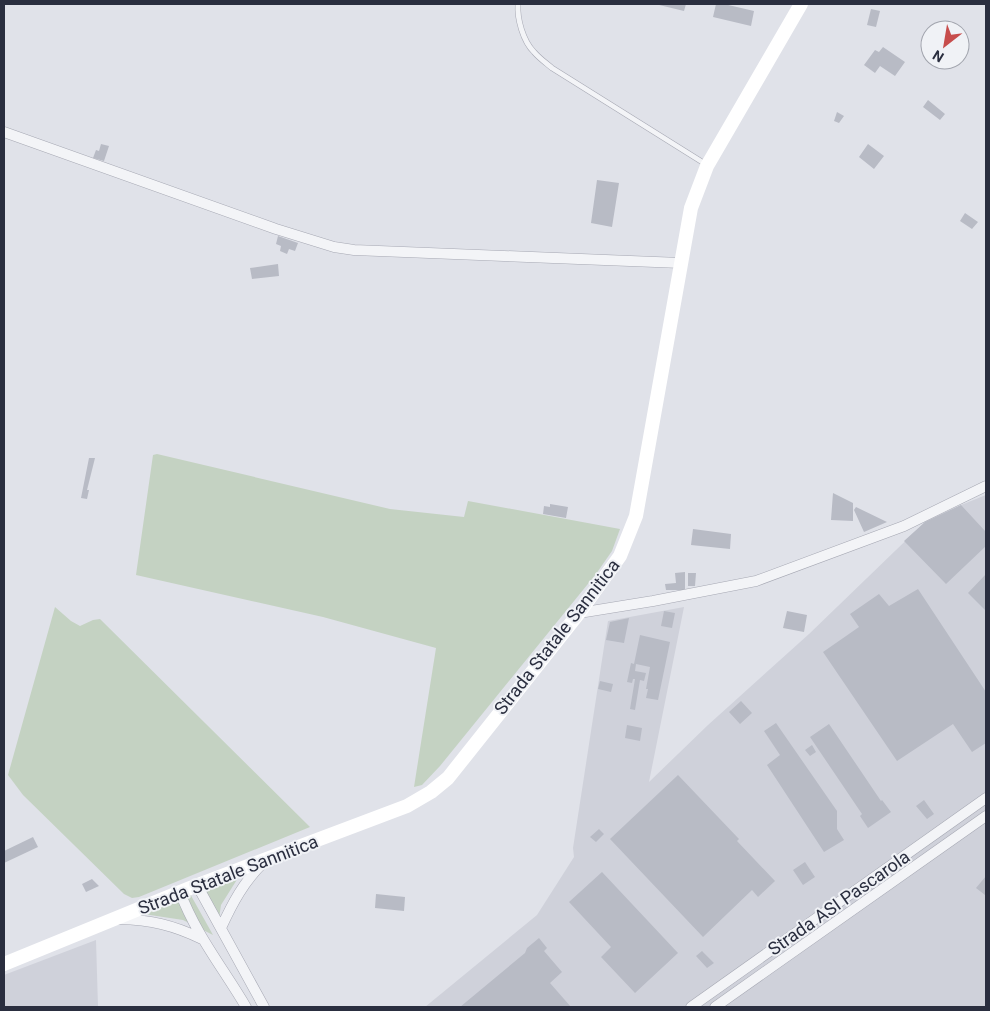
<svg xmlns="http://www.w3.org/2000/svg" width="990" height="1011" viewBox="0 0 990 1011" font-family="Roboto,sans-serif">
<style>
.built{fill:#cfd1da}
.green{fill:#c4d2c2}
.building{fill:#b8bbc5}
.lines{fill:none;stroke-linecap:round;stroke-linejoin:round}
.lane-casing{stroke:#a6a8b3;stroke-width:6}
.street-casing{stroke:#a6a8b3;stroke-width:11}
.lane{stroke:#f3f4f7;stroke-width:5}
.street{stroke:#f3f4f7;stroke-width:10}
.secondary{stroke:#fff;stroke-width:14}
.labels{text-anchor:middle;stroke-width:4;stroke-linejoin:round;paint-order:stroke}
.street-label{font-size:18px;fill:#2a2e3f;stroke:#f0f2f6}
</style>
<rect width="100%" height="100%" fill="#e0e2e9"/>
<!-- built -->
<path class="built" d="M 986,495 L 986,1007 L 425,1007 L 537,915 L 574,857 L 573,848 L 608,621 L 684,607 L 649,782 L 708,725 L 809,634 L 925,522 L 961,505 Z
M 96,940 L 98,1007 L 4,1007 L 4,975 Z"/>
<!-- green -->
<path class="green" d="M 157,454 L 390,509 L 464,517 L 468,501 L 620,529 L 612,551 L 596,574 L 440,766 L 422,785 L 414,787 L 436,648 L 323,617 L 136,575 L 153,455 Z
M 55,607 L 71,621 L 80,626 L 93,620 L 100,619 L 310,827 L 139,897 L 132,898 L 124,894 L 23,795 L 8,775 Z
M 243,870 L 221,905 L 217,932 L 194,889 Z
M 189,892 L 213,935 L 183,920 L 137,913 Z"/>
<!-- building -->
<path class="building" d="M 655,4 L 686,4 L 684,11 Z
M 716,4 L 724,4 L 754,11 L 751,26 L 713,17 Z
M 871,9 L 880,11 L 876,27 L 867,25 Z
M 883,47 L 905,62 L 895,76 L 880,66 L 875,73 L 864,65 L 875,50 L 879,52 Z
M 928,100 L 945,114 L 940,120 L 923,107 Z
M 837,112 L 844,116 L 839,123 L 834,121 Z
M 101,144 L 109,146 L 104,161 L 93,158 L 96,150 L 99,151 Z
M 868,144 L 884,156 L 874,169 L 859,157 Z
M 597,180 L 619,183 L 612,227 L 591,223 Z
M 965,213 L 978,222 L 972,229 L 960,221 Z
M 278,236 L 298,243 L 295,251 L 289,249 L 287,254 L 280,251 L 281,246 L 276,244 Z
M 278,264 L 279,276 L 252,279 L 250,268 Z
M 89,458 L 95,458 L 87,490 L 89,490 L 87,499 L 81,498 Z
M 833,493 L 853,503 L 853,521 L 831,520 Z
M 550,504 L 568,507 L 566,518 L 543,514 L 544,506 L 550,507 Z
M 961,505 L 986,532 L 986,546 L 946,584 L 904,541 L 925,522 Z
M 856,507 L 887,522 L 864,532 L 854,510 Z
M 693,529 L 731,534 L 730,549 L 691,545 Z
M 685,572 L 685,590 L 666,590 L 665,584 L 676,583 L 675,573 Z
M 688,573 L 696,573 L 695,586 L 688,586 Z
M 986,574 L 986,611 L 968,593 Z
M 918,589 L 986,692 L 986,743 L 972,752 L 953,724 L 897,761 L 823,652 L 859,627 L 850,614 L 879,594 L 889,606 Z
M 664,611 L 675,613 L 672,628 L 661,626 Z
M 787,611 L 807,615 L 804,632 L 783,628 Z
M 629,618 L 624,643 L 606,640 L 610,622 Z
M 640,635 L 670,642 L 658,700 L 646,698 L 648,689 L 646,689 L 650,667 L 636,664 L 635,671 L 646,673 L 644,681 L 640,680 L 635,710 L 630,709 L 635,679 L 633,679 L 632,683 L 627,682 L 631,663 L 634,664 Z
M 600,681 L 613,684 L 611,692 L 598,689 Z
M 741,701 L 752,713 L 740,724 L 729,712 Z
M 776,723 L 837,811 L 837,829 L 844,840 L 824,852 L 767,765 L 780,755 L 764,731 Z
M 829,724 L 881,801 L 882,800 L 891,812 L 868,828 L 860,816 L 862,814 L 810,737 Z
M 627,725 L 642,728 L 640,741 L 625,738 Z
M 812,745 L 816,752 L 810,756 L 805,750 Z
M 678,775 L 739,839 L 737,841 L 775,881 L 758,897 L 752,890 L 703,937 L 610,839 Z
M 924,800 L 934,814 L 927,819 L 916,806 Z
M 599,829 L 604,834 L 596,842 L 590,837 Z
M 33,837 L 38,847 L 4,863 L 4,851 Z
M 805,862 L 815,877 L 803,885 L 793,870 Z
M 602,872 L 678,953 L 635,993 L 601,957 L 611,947 L 569,902 Z
M 986,876 L 986,894 L 985,895 L 976,888 Z
M 92,879 L 99,886 L 86,892 L 82,884 Z
M 376,894 L 405,897 L 404,911 L 375,908 Z
M 539,938 L 547,948 L 544,951 L 562,972 L 550,983 L 571,1007 L 460,1007 L 525,953 L 527,948 Z
M 702,951 L 714,963 L 707,968 L 696,956 Z"/>
<g class="lines">
<defs>
<path id="lane" d="M 518,4 C 517,19 523,41 534,52 C 539,58 546,63 552,68 L 707,165"/>
<path id="street" d="M 4,132 L 276,229 L 334,247 L 354,250 L 681,263
M 579,613 L 653,601 L 756,581 L 904,526 L 986,486
M 197,885 L 264,1007
M 180,892 C 196,935 223,968 246,1007
M 119,919 C 151,920 173,925 202,939
M 221,928 C 232,904 244,881 264,862
M 691,1007 L 986,798
M 715,1007 L 986,816"/>
</defs>
<!-- lane casing -->
<use href="#lane" class="lane-casing"/>
<!-- street casing -->
<use href="#street" class="street-casing"/>
<!-- lane -->
<use href="#lane" class="lane"/>
<!-- street -->
<use href="#street" class="street"/>
<!-- secondary -->
<path class="secondary" d="M 4,964 L 190,888 L 407,806 L 431,792 L 448,778 L 579,613 L 620,556 L 636,516 L 691,208 L 707,166 L 801,4"/>
</g>
<g class="labels">
<!-- street labels -->
<g class="street-label">
<text transform="translate(557 637) rotate(-52)" y="6">Strada Statale Sannitica</text>
<text transform="translate(228 875) rotate(-21)" y="6">Strada Statale Sannitica</text>
<text transform="translate(839 903) rotate(-35)" y="6">Strada ASI Pascarola</text>
</g>
</g>
<!-- border -->
<rect width="990" height="1011" fill="none" stroke="#2a2e3f" stroke-width="10"/>
<!-- north arrow -->
<g transform="translate(945 45) rotate(211)"><circle r="24" fill="#f0f2f6" stroke="#a1a4ad"/>
<path d="M0-4L9 19L0 12L-9 19Z" fill="#c74d4c"/>
<text y="-8" font-size="14" font-weight="bold" text-anchor="middle" fill="#2a2e3f">N</text>
</g>
</svg>
